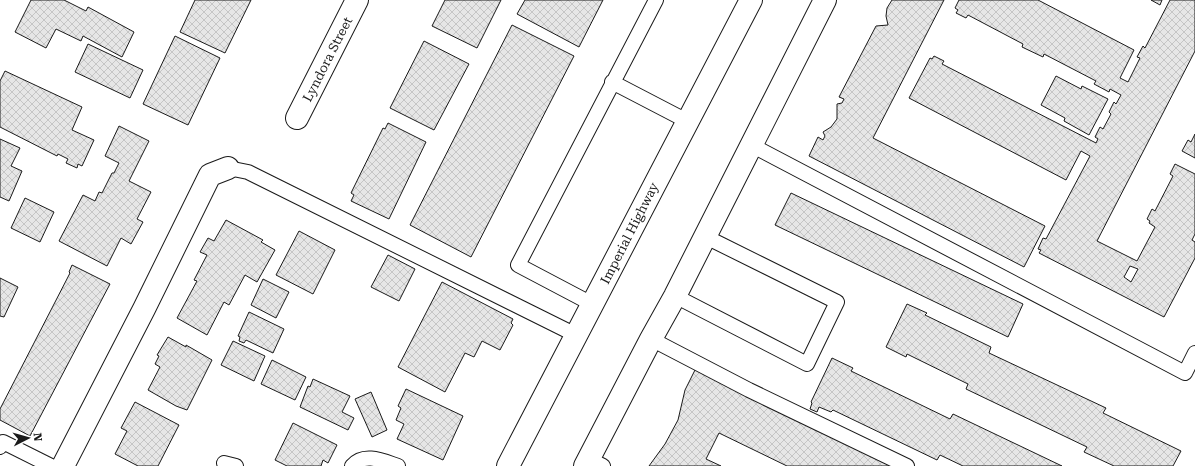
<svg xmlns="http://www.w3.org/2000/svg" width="1195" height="466" viewBox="0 0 1195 466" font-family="'Roboto Serif',serif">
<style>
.building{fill:url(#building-cross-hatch);stroke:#1a1a1a;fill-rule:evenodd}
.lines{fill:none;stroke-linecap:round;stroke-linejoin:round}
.lane-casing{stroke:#1a1a1a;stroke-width:16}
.street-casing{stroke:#1a1a1a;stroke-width:24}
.primary-casing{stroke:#1a1a1a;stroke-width:24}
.lane{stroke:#fff;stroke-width:14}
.street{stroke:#fff;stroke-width:22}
.primary{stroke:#fff;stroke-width:22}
.labels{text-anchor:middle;stroke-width:3;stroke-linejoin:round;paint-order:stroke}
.street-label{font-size:13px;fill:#1a1a1a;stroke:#fff}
</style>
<defs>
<pattern id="building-cross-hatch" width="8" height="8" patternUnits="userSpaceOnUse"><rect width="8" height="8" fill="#e6e6e6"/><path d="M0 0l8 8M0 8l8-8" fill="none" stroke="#c5c5c5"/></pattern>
</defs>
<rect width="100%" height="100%" fill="#fff"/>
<!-- building -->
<path class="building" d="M 31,0 L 64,0 L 86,11 L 88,7 L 134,32 L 122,57 L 83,36 L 81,41 L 56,29 L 46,48 L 15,32 Z
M 195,0 L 251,0 L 225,53 L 180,32 Z
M 445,0 L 501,0 L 477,48 L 432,26 Z
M 525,0 L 603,0 L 579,47 L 517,14 Z
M 892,0 L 944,0 L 873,138 L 1045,226 L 1024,267 L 809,156 L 818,137 L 823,140 L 825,136 L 823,132 L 831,127 L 837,119 L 837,104 L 842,103 L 844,99 L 839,97 L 876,26 L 888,25 L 886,16 L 887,8 Z
M 959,0 L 1038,0 L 1134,50 L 1120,78 L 1128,82 L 1140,58 L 1137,57 L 1143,46 L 1145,48 L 1170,0 L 1195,0 L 1195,51 L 1097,241 L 1137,261 L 1155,227 L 1149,223 L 1150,221 L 1147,219 L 1152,209 L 1155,211 L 1173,176 L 1170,174 L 1175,164 L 1195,174 L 1195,234 L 1192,240 L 1195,242 L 1195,258 L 1164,317 L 1039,253 L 1041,250 L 1038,249 L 1043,238 L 1046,239 L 1090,156 L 1081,151 L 1066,180 L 909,98 L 930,58 L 932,59 L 934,56 L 944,61 L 942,64 L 1096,143 L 1098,139 L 1095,137 L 1100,127 L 1103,129 L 1111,114 L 1109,112 L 1114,102 L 1116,104 L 1121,95 L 1110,89 L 1109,92 L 1094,84 L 1096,81 L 1044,54 L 1043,57 L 1022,47 L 1023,44 L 968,15 L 966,18 L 956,13 L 958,10 L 955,8 ZM 1130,266 L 1138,269 L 1131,282 L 1124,277 Z
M 1151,0 L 1162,0 L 1160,5 Z
M 512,25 L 574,56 L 471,257 L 410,225 Z
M 175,36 L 220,58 L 188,125 L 143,104 Z
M 424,41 L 469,64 L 434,130 L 390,108 Z
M 88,44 L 143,70 L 130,98 L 75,72 Z
M 5,71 L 82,107 L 72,130 L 94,140 L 82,166 L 78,164 L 77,168 L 66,163 L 68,159 L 58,154 L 57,156 L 0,127 L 0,81 Z
M 1056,76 L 1081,89 L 1082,86 L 1108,99 L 1089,135 L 1064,121 L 1065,118 L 1041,105 Z
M 388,123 L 426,142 L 389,219 L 351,201 L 354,195 L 351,193 L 383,128 L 385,129 Z
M 119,126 L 149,141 L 129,181 L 151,192 L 137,219 L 143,222 L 131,244 L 121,238 L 107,266 L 59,241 L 83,195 L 95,201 L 99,192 L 102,193 L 112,173 L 114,173 L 119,163 L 105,156 Z
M 1195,134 L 1195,158 L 1182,151 L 1188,140 L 1191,142 Z
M 0,139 L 20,148 L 11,166 L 22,171 L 9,201 L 0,197 Z
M 791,193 L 1023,304 L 1008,337 L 775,225 Z
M 25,198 L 54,212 L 40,242 L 11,228 Z
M 226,220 L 263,240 L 261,242 L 275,250 L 257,282 L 245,275 L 229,305 L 224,302 L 207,335 L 177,318 L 197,281 L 194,280 L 207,255 L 200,252 L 208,238 L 214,241 Z
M 299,231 L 335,250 L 313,294 L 276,275 Z
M 388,255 L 415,269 L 399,301 L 371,287 Z
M 72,265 L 110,284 L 30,436 L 0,420 L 0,409 L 70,273 L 69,272 Z
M 0,278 L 18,287 L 4,317 L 0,316 Z
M 263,279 L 289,292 L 276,318 L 251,305 Z
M 442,282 L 513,319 L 511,323 L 513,325 L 500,350 L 482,341 L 474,357 L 465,353 L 445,392 L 398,367 Z
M 907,304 L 927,313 L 925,315 L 991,347 L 989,353 L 1106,408 L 1103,413 L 1181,451 L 1173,466 L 1114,466 L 1084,452 L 1087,447 L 966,389 L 968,384 L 907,354 L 906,357 L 886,347 Z
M 249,312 L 284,329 L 273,353 L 246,340 L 244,343 L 239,341 L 240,337 L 238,336 Z
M 168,337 L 186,347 L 186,345 L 212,360 L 187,410 L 176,406 L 148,390 L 160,367 L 155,364 L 159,356 L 157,355 Z
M 233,341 L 265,356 L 254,381 L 221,365 Z
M 832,358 L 853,368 L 851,371 L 950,419 L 953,414 L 1062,466 L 963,466 L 940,455 L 937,460 L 833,410 L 831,412 L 819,407 L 817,412 L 810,409 L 812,403 L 811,402 Z
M 272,360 L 306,377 L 295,400 L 261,384 Z
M 696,368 L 893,466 L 787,466 L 719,433 L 706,459 L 721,466 L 649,466 L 665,444 L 678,420 L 685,390 Z
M 313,379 L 350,396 L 342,412 L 354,418 L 348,430 L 300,407 L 308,386 L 310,387 Z
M 406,389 L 463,416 L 443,460 L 397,439 L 404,424 L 396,420 L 401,408 L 398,406 Z
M 371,392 L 387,430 L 372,437 L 355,399 Z
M 135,402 L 179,425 L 158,466 L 138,466 L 115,454 L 127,431 L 121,428 Z
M 293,423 L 337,445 L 328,463 L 323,460 L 321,466 L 287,466 L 275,460 Z"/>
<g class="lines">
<defs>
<path id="lane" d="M 612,82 L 687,121
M 751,145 L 1185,373 L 1195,353
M 228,168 L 248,172 L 576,335
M 675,296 L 807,364 L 837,302 L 704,236
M 592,304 L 518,265 L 656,0
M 651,339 L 749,390 L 907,466
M 0,447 L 3,442 L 51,466
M 589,459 L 603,466
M 224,463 L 236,466
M 352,466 C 364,452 383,461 398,466"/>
<path id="street" d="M 297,118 L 357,0
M 63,466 L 144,309 L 210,175 L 228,168"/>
<path id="primary" d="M 508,466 L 751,0
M 585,466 L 651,339 L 675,296 L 825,0"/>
</defs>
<!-- lane casing -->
<use href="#lane" class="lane-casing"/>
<!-- street casing -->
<use href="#street" class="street-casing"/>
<!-- primary casing -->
<use href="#primary" class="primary-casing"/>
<!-- lane -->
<use href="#lane" class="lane"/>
<!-- street -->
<use href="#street" class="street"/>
<!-- primary -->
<use href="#primary" class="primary"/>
</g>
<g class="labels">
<!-- street labels -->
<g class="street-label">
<text transform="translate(327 59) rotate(-63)" y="5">Lyndora Street</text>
<text transform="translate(629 233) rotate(-63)" y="5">Imperial Highway</text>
</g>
</g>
<!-- north arrow -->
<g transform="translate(28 438) rotate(84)" stroke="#ffffff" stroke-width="3" paint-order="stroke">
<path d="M0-3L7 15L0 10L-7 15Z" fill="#1a1a1a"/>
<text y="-6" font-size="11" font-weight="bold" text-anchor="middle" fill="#1a1a1a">N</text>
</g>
</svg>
